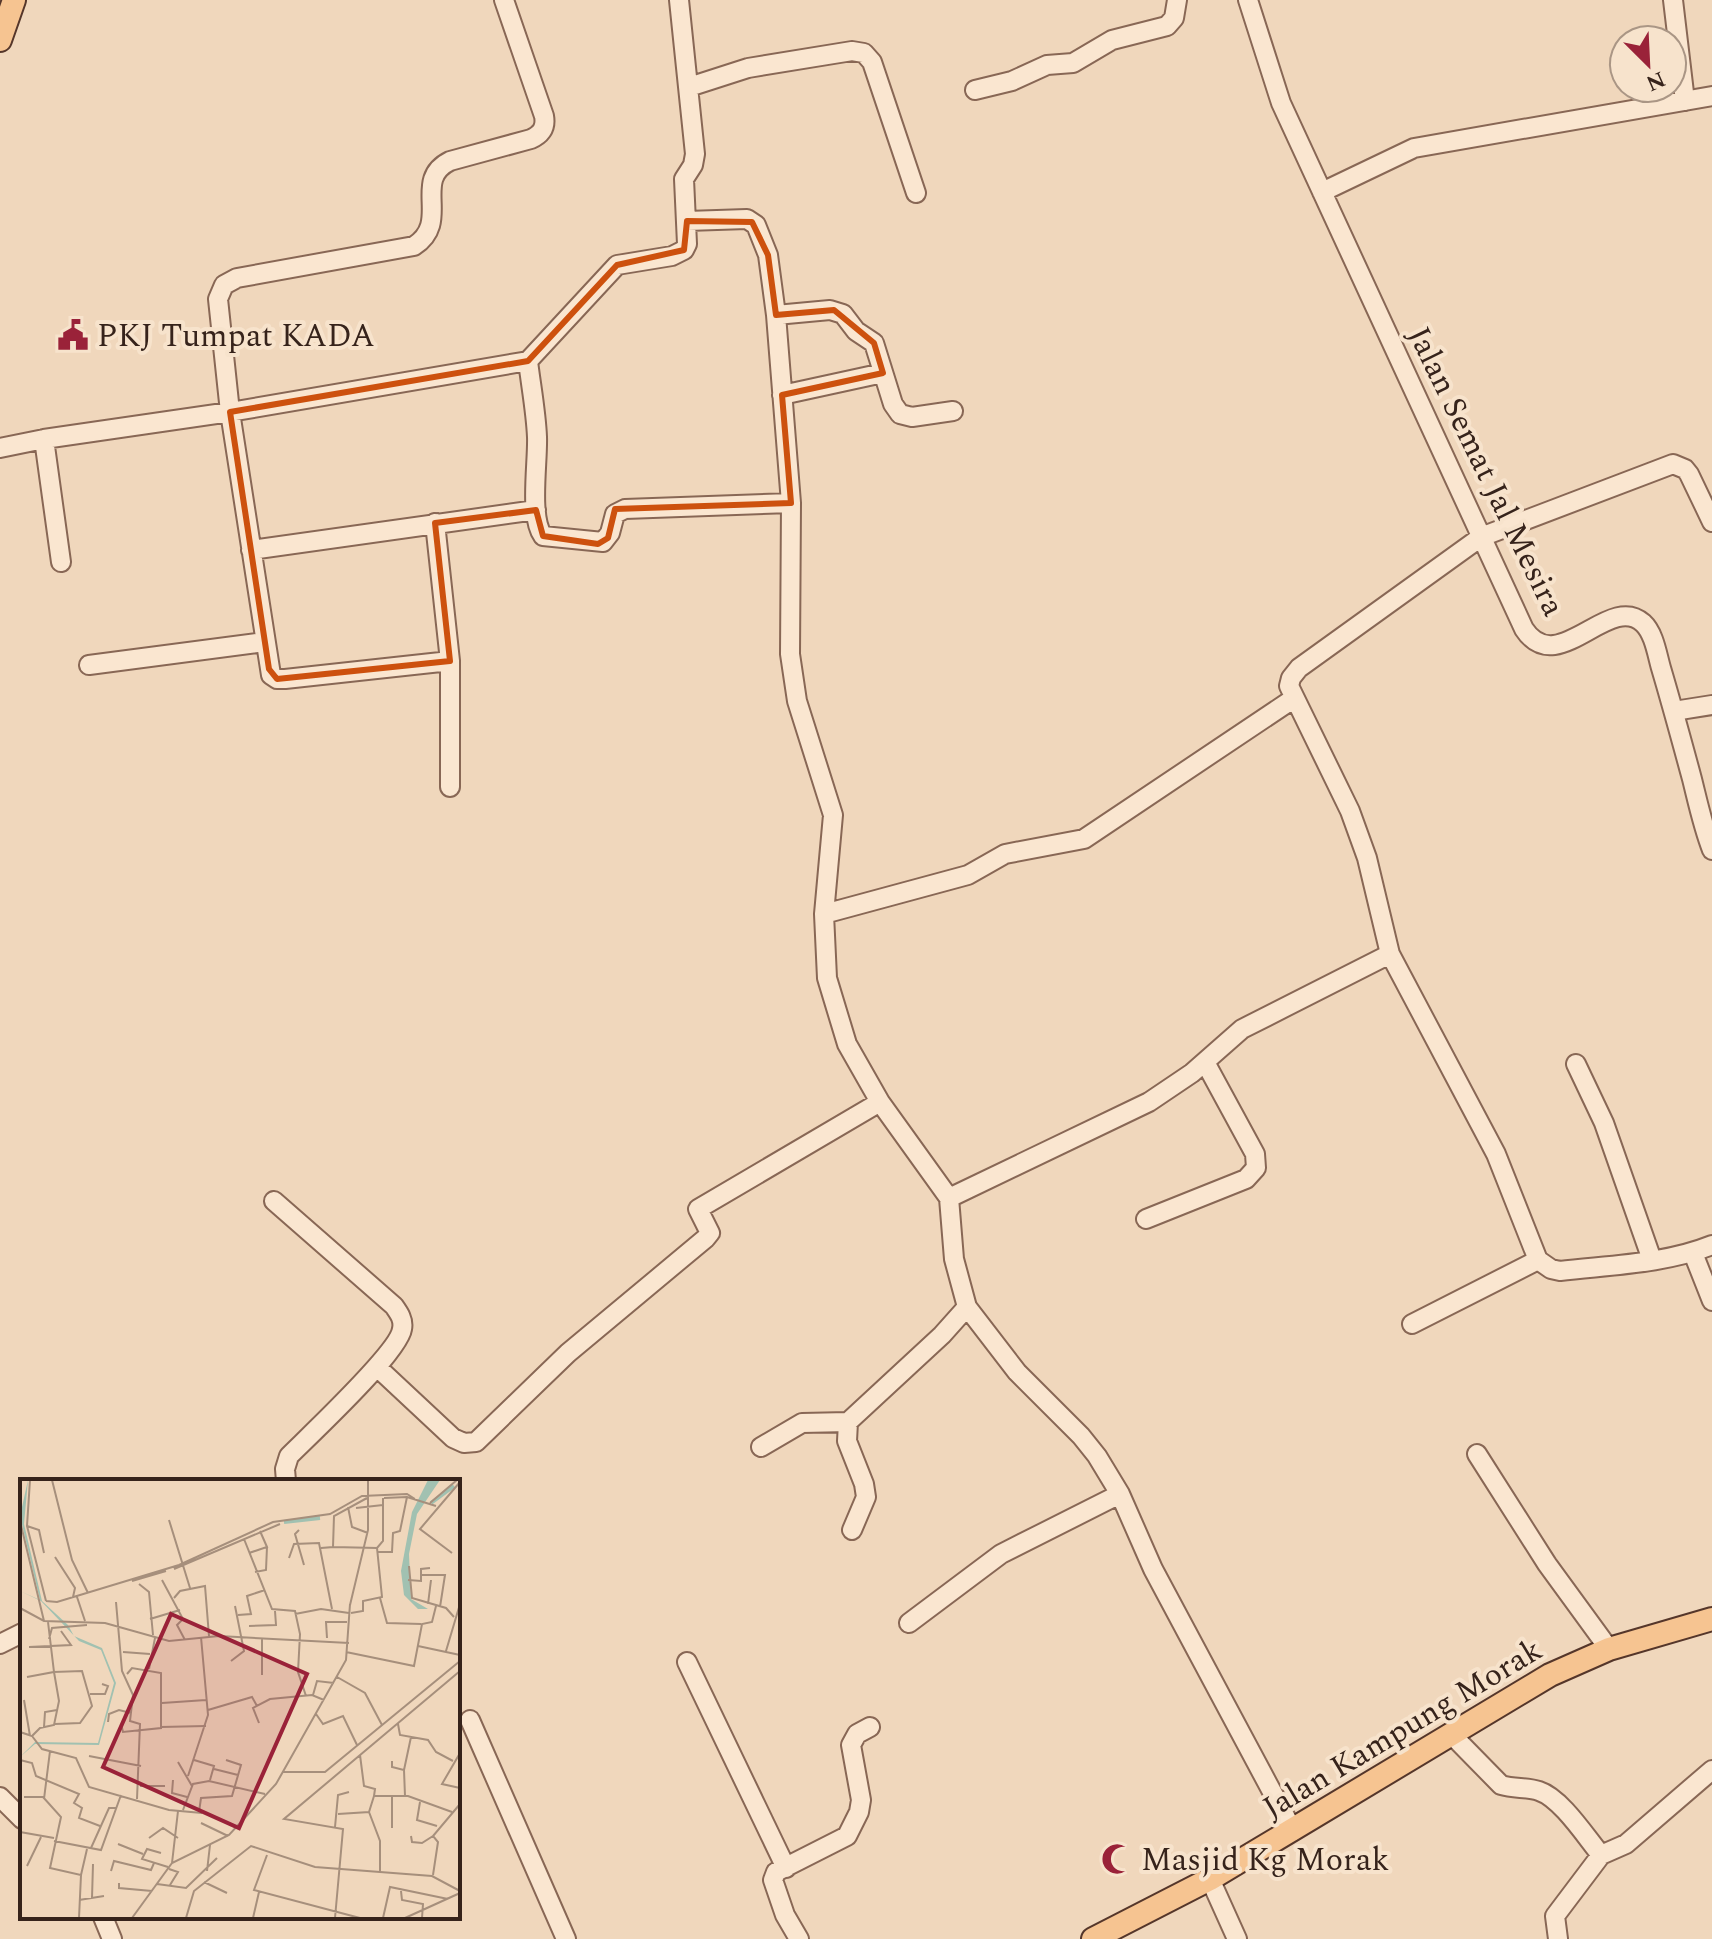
<svg xmlns="http://www.w3.org/2000/svg" width="1712" height="1939" viewBox="0 0 1712 1939" font-family="Spectral,serif">
<style>
.lines{fill:none;stroke-linecap:round;stroke-linejoin:round}
.minor-casing{stroke:#886755;stroke-width:22}
.major-casing{stroke:#55362a;stroke-width:26}
.minor{stroke:#fae6d0;stroke-width:18}
.major{stroke:#f6c491;stroke-width:22}
.marked{fill:none;stroke:#cd510e;stroke-width:6;stroke-linejoin:round}
.labels{text-anchor:middle;stroke-width:8;stroke-linejoin:round;paint-order:stroke}
.poi-label{font-size:32px;fill:#36231b;stroke:#f7e3cc;text-anchor:start}
.street-label{font-size:32px;fill:#36231b;stroke:#f7e3cc}
.inset-river{fill:none;stroke:#a1c1b1;stroke-width:4}
.inset-road{fill:none;stroke:#a68f7c;stroke-width:2}
.view{fill:#9a2239;fill-opacity:0.15;stroke:#9a2239;stroke-width:4}
.inset-edge{fill:none;stroke:#36231b;stroke-width:4}
</style>
<rect width="100%" height="100%" fill="#f0d7bc"/>
<g class="lines">
<defs>
<path id="minor" d="M 1248,0 L 1281,103 L 1524,629 C 1557,680 1609,592 1643,623 C 1654,633 1657,654 1661,668 C 1672,705 1682,742 1692,779 C 1698,803 1703,827 1712,850
M 1673,0 L 1685,101
M 689,87 L 748,68 L 852,51 L 864,53 L 872,62 L 916,193
M 975,90 L 1012,81 L 1047,65 L 1073,63 L 1112,40 L 1167,26 L 1174,18 L 1177,0
M 1322,192 L 1414,148 L 1712,96
M 687,221 L 747,219 L 756,225 L 768,255 L 776,315 L 791,503 L 790,654 L 797,701 L 833,815 L 824,914 L 827,978 L 847,1044 L 880,1102 L 949,1198 L 954,1259 L 967,1307 L 1017,1372 L 1081,1436 L 1097,1456 L 1120,1494 L 1153,1569 L 1293,1831
M 776,315 L 830,310 L 843,314 L 856,331 L 874,343 L 893,404 L 900,414 L 912,417 L 953,411
M 528,361 C 531,386 536,412 537,437 C 538,462 529,517 543,536 L 603,542 L 610,533 L 615,514 L 625,509 L 791,503
M 782,395 L 883,373
M 44,439 L 61,562
M 0,448 L 44,439 L 230,412 L 528,361 L 617,265 L 672,256 L 684,250 L 687,244 L 684,179 L 693,165 L 695,154 L 679,0
M 1712,522 L 1689,474 L 1685,469 L 1673,464 L 1481,537 L 1299,668 L 1291,678 L 1289,686 L 1350,811 L 1367,858 L 1390,954 L 1496,1154 L 1538,1260 L 1551,1269 L 1560,1271 C 1610,1265 1665,1264 1712,1245
M 435,523 L 450,661 L 450,787
M 251,550 L 536,510
M 450,661 L 285,679 L 277,679 L 271,675 L 230,412 L 218,299 L 224,285 L 237,278 L 414,246 C 452,222 411,180 450,161 L 531,139 C 542,134 546,127 544,116 L 504,0
M 89,665 L 265,642
M 1674,711 L 1712,705
M 824,914 L 968,875 L 1005,854 L 1084,839 L 1293,699
M 1576,1064 L 1604,1123 L 1652,1260
M 949,1198 L 1149,1102 L 1192,1073 L 1242,1029 L 1390,954
M 274,1201 L 394,1306 C 399,1313 404,1320 402,1329 C 399,1352 310,1435 289,1456 L 285,1469 L 286,1481
M 1146,1219 L 1246,1179 L 1256,1168 L 1255,1154 L 1205,1062
M 1693,1253 L 1712,1301
M 1412,1324 L 1538,1260
M 377,1367 L 453,1438 L 464,1443 L 476,1442 L 568,1353 L 706,1238 L 710,1233 L 698,1209 L 880,1102
M 761,1447 L 802,1423 L 848,1422
M 1477,1454 L 1547,1564 L 1609,1649
M 852,1530 L 866,1497 L 864,1484 L 847,1441 L 848,1422 L 942,1335 L 967,1307
M 909,1623 L 1001,1554 L 1120,1494
M 0,1644 L 22,1633
M 687,1662 L 786,1868
M 470,1720 L 566,1939
M 1450,1733 L 1501,1785 C 1514,1789 1527,1787 1539,1791 C 1561,1798 1586,1837 1601,1855 L 1555,1916 L 1558,1939
M 0,1797 L 22,1819
M 1601,1855 L 1626,1844 L 1712,1770
M 1210,1879 L 1237,1939
M 103,1917 L 112,1939
M 799,1939 L 785,1915 L 773,1880 L 776,1872 L 847,1836 L 859,1812 L 861,1800 L 851,1745 L 857,1734 L 870,1727"/>
<path id="major" d="M 0,40 L 14,0
M 1093,1939 L 1210,1879 L 1550,1675 L 1609,1649 L 1712,1619"/>
</defs>
<!-- minor casing -->
<use href="#minor" class="minor-casing"/>
<!-- major casing -->
<use href="#major" class="major-casing"/>
<!-- minor -->
<use href="#minor" class="minor"/>
<!-- major -->
<use href="#major" class="major"/>
</g>
<!-- marked area -->
<path class="marked" d="M 687,221 L 752,222 L 768,255 L 776,315 L 834,310 L 874,343 L 883,373 L 782,395 L 791,503 L 615,509 L 608,538 L 598,544 L 543,536 L 536,510 L 435,523 L 450,661 L 277,679 L 269,669 L 230,412 L 528,361 L 617,265 L 684,250 Z"/>
<!-- icons -->
<defs>
<symbol id="civic-bare" viewBox="-9 -9 18 18"><path d="M-.6-6.5H3V-4.5H.6V-3L4-1V1h2V6H-6V1h2V-1L-.6-3ZM-1.2 2.5V6h2.4V2.5Z" fill="#9a2239" stroke="#f7e3cc" stroke-width="2.5" paint-order="stroke"/></symbol>
<symbol id="mosque-bare" viewBox="-9 -9 18 18"><path d="M3.5-4.9A6 6 0 1 0 3.5 4.9A5 5 0 1 1 3.5-4.9Z" fill="#9a2239" stroke="#f7e3cc" stroke-width="2.5" paint-order="stroke"/></symbol>
</defs>
<g fill-rule="evenodd">
<use href="#civic-bare" x="51" y="313" width="44" height="44"/>
<use href="#mosque-bare" x="1095" y="1837" width="44" height="44"/>
</g>
<g class="labels">
<!-- poi labels -->
<g class="poi-label">
<text x="97" y="346">PKJ Tumpat KADA</text>
<text x="1141" y="1870">Masjid Kg Morak</text>
</g>
<!-- street labels -->
<g class="street-label">
<text transform="translate(1487 471) rotate(64)" y="11">Jalan Semat Jal Mesira</text>
<text transform="translate(1402 1728) rotate(-31)" y="11">Jalan Kampung Morak</text>
</g>
</g>
<!-- overview -->
<g transform="translate(20 1479)">
<rect width="440" height="440" fill="#f0d7bc"/>
<path d="M 8,1 L 4,45 L 22,122 L 48,146 L 54,157 L 82,169 L 96,204 L 79,266 L 15,265 L 0,278 L 15,263 L 78,264 L 94,204 L 81,171 L 59,162 L 21,122 L 0,112 L 20,121 L 0,37 ZM 408,1 L 420,1 L 397,35 L 389,75 L 391,120 L 408,130 L 398,130 L 384,116 L 381,92 L 392,33 Z" fill="#a1c1b1"/>
<path class="inset-river" d="M 411,24 L 434,7M 264,43 L 300,39"/>
<path class="inset-road" d="M 10,1 L 7,47 L 26,122M 32,1 L 52,81 L 68,114M 364,19 L 387,18 L 416,27M 410,24 L 437,1M 328,28 L 332,48 L 348,54M 336,29 L 363,26M 149,41 L 170,109M 0,42 L 24,142M 7,47 L 19,51 L 24,74M 279,51 L 275,55 L 284,86M 224,60 L 252,130 L 275,132 L 280,155 L 278,193 L 286,217M 313,68 L 357,69 L 362,118 L 343,122 L 343,132 L 331,134M 301,69 L 313,68 L 314,37 L 347,19M 357,69 L 363,62 L 363,19M 358,73 L 372,73 L 373,54 L 380,52 L 387,18M 229,74 L 247,68 L 240,52M 432,74 L 400,50 L 440,3M 35,78 L 55,109 L 53,118M 269,79 L 274,65 L 299,64 L 312,130M 389,87 L 392,119 L 426,129 L 434,138M 154,90 L 260,45M 235,93 L 246,91 L 247,68M 401,96 L 425,96 L 420,128M 142,101 L 163,140 L 157,146 L 165,161M 388,101 L 401,102 L 401,90 L 410,89M 112,102 L 146,92M 119,105 L 129,113 L 133,156M 57,118 L 65,142M 154,119 L 160,112 L 185,107 L 189,157M 360,119 L 367,144 L 401,145M 26,122 L 37,123 L 159,86 L 253,43 L 310,35 L 342,17 L 387,15 L 395,20M 96,123 L 102,192 L 113,216 L 110,242 L 120,245 L 117,320M 408,125 L 411,101M 330,126 L 348,51 L 348,1M 0,129 L 24,142 L 85,144 L 149,162 L 199,157 L 329,164M 275,135 L 301,130 L 329,134M 218,136 L 231,135 L 227,117 L 245,111M 130,140 L 160,131M 28,143 L 34,193 L 62,192 L 72,227 L 60,244 L 35,245M 229,147 L 256,146 L 255,132M 307,159 L 306,143 L 327,143M 29,160 L 32,149 L 67,146M 398,167 L 440,176M 9,168 L 51,166 L 41,152M 426,172 L 440,125M 103,173 L 130,175M 326,173 L 394,187 L 402,145 L 412,143 L 416,127M 211,182 L 224,172 L 215,127M 129,190 L 135,159M 242,196 L 242,160M 317,198 L 345,214 L 362,246M 70,215 L 85,215 L 88,207 L 82,205M 293,216 L 297,202 L 314,204M 4,221 L 10,257M 142,224 L 186,221M 188,231 L 232,218 L 237,227M 296,235 L 303,245 L 323,237 L 337,266M 88,243 L 89,235 L 99,231 L 111,234M 239,244 L 233,229 L 250,220 L 292,216 L 304,221M 101,245 L 103,253 L 141,249 L 141,194 L 112,189 L 107,195M 378,245 L 380,256 L 408,261 L 416,273 L 433,282M 24,248 L 25,233 L 37,231M 141,248 L 186,247M 0,253 L 12,257 L 20,249 L 34,246 L 39,222 L 34,193 L 7,198M 12,257 L 22,270 L 56,279 L 69,308 L 149,331 L 182,334M 440,274 L 422,305 L 440,309M 340,276 L 344,307 L 355,310 L 354,317 L 388,317 L 432,333M 69,277 L 121,287M 0,281 L 12,284 L 16,297 L 59,315 L 54,324 L 62,329 L 59,339 L 80,347M 174,281 L 194,287 L 190,301M 372,282 L 372,288 L 384,291 L 385,317M 158,283 L 172,307M 194,290 L 218,296M 384,291 L 391,258M 263,293 L 305,293 L 440,182M 168,297 L 188,236 L 181,158M 153,301 L 152,314 L 167,318M 120,307 L 145,307M 4,318 L 23,318 L 41,338 L 30,389 L 61,396 L 59,439M 372,318 L 372,349M 24,320 L 30,272M 400,323 L 397,341 L 417,347M 163,331 L 173,305 L 189,302 L 245,315M 179,333 L 181,319 L 212,317 L 221,286 L 206,281M 349,333 L 360,362 L 360,392M 318,335 L 349,333 L 354,317M 181,344 L 208,357M 315,348 L 318,316 L 329,313M 0,353 L 34,359M 391,357 L 392,363 L 402,364 L 413,357M 129,359 L 143,349 L 158,359M 34,362 L 81,371 L 101,316M 98,365 L 123,375M 71,369 L 89,329 L 97,329M 141,374 L 127,370 L 122,380 L 148,388M 247,376 L 234,411 L 340,439M 152,384 L 158,332M 7,387 L 21,358M 149,390 L 158,393 L 150,406M 91,392 L 94,382 L 131,391 L 134,384M 187,392 L 190,366M 61,396 L 67,370M 413,396 L 418,363 L 413,357 L 440,325M 184,403 L 207,414M 99,404 L 99,409 L 132,412M 137,405 L 166,409 L 197,379M 381,412 L 382,421 L 403,425 L 402,439M 72,419 L 73,385M 59,421 L 84,417M 112,439 L 152,384 L 209,356 L 256,305 L 326,181 L 330,125M 166,439 L 174,412 L 231,367 L 295,388 L 412,397 L 440,412M 233,439 L 239,413M 315,439 L 323,350 L 264,340 L 440,192M 363,439 L 370,408 L 428,420M 385,439 L 440,414"/>
<path class="view" d="M 151,135 L 287,195 L 219,349 L 83,288 Z"/>
<rect width="440" height="440" class="inset-edge"/>
</g>
<!-- north arrow -->
<g transform="translate(1648 64) rotate(156)"><circle r="38" fill="#f7e3cc" stroke="#aa9685" stroke-width="2"/>
<path d="M0-6L14 30L0 20L-14 30Z" fill="#9a2239"/>
<text y="-12" font-size="22" font-weight="bold" text-anchor="middle" fill="#36231b">N</text>
</g>
</svg>
